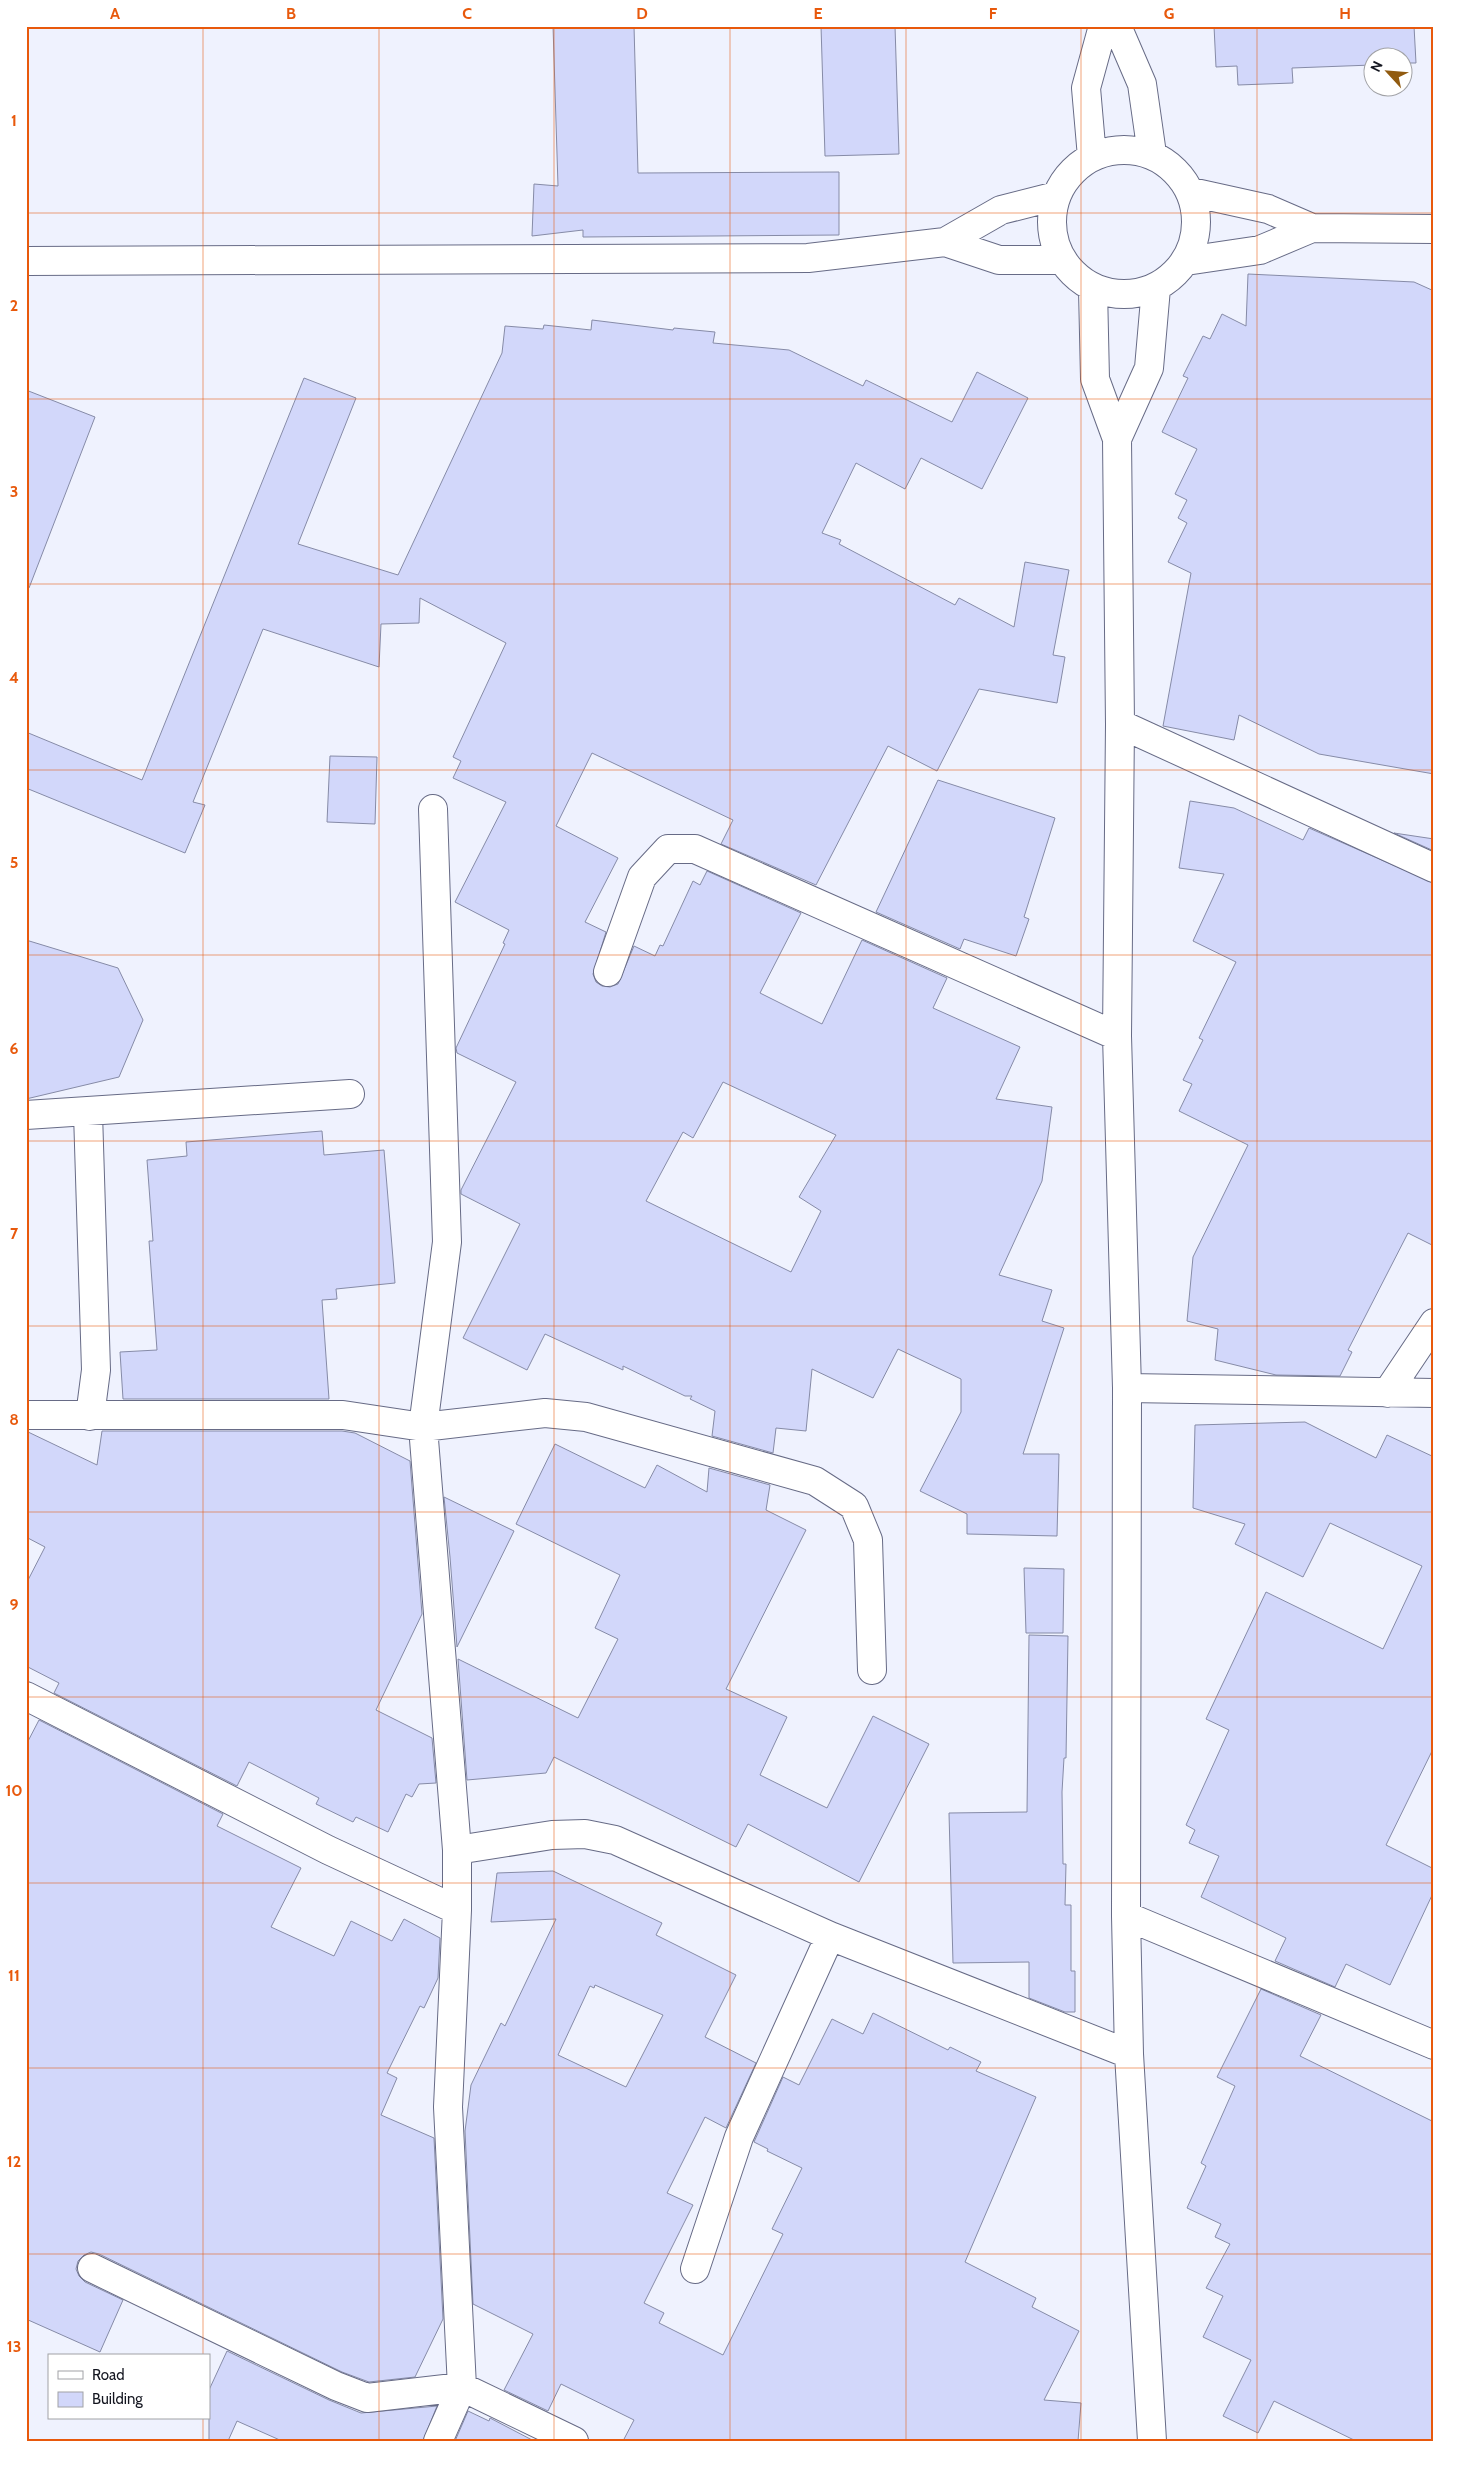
<svg xmlns="http://www.w3.org/2000/svg" width="1460" height="2467" viewBox="0 0 1460 2467" font-family="Cabin,sans-serif">
<style>
.building{fill:#d2d7fa;stroke:#868ba7;fill-rule:evenodd}
.lines{fill:none;stroke-linecap:round;stroke-linejoin:round}
.minor-casing{stroke:#676b86;stroke-width:30}
.minor{stroke:#fff;stroke-width:28}
.grid{fill:none;stroke:#e8590c;stroke-width:1;stroke-opacity:0.55}
.neatline{fill:none;stroke:#e8590c;stroke-width:2}
.grid-label{font-size:16px;text-anchor:middle;font-weight:bold;fill:#e8590c}
</style>
<rect width="100%" height="100%" fill="#eff2fe"/>
<!-- building -->
<path class="building" d="M 553,26 L 634,26 L 638,173 L 839,172 L 839,235 L 583,237 L 583,230 L 532,236 L 534,184 L 558,186 Z
M 821,26 L 895,26 L 899,154 L 825,156 Z
M 1214,26 L 1414,26 L 1416,63 L 1402,63 L 1402,58 L 1372,58 L 1372,65 L 1292,68 L 1293,83 L 1238,85 L 1237,66 L 1216,67 Z
M 1248,274 L 1414,282 L 1434,291 L 1434,774 L 1319,754 L 1239,715 L 1234,740 L 1163,726 L 1191,573 L 1168,562 L 1187,523 L 1178,518 L 1187,500 L 1175,494 L 1197,449 L 1162,432 L 1188,378 L 1183,376 L 1203,336 L 1210,339 L 1222,314 L 1246,326 Z
M 592,320 L 673,330 L 674,328 L 715,332 L 713,343 L 789,350 L 863,386 L 866,380 L 952,422 L 977,372 L 1028,398 L 982,489 L 921,458 L 905,489 L 856,463 L 822,533 L 841,540 L 839,544 L 955,605 L 959,598 L 1014,627 L 1025,562 L 1069,570 L 1053,655 L 1065,657 L 1057,703 L 979,689 L 937,771 L 888,746 L 816,885 L 721,844 L 733,820 L 592,753 L 556,826 L 618,858 L 585,922 L 606,932 L 593,974 L 596,982 L 602,986 L 610,987 L 618,984 L 634,946 L 655,956 L 660,945 L 663,946 L 693,881 L 700,885 L 707,871 L 801,913 L 760,993 L 822,1024 L 862,940 L 947,978 L 933,1008 L 1020,1047 L 996,1099 L 1052,1107 L 1042,1181 L 999,1275 L 1052,1290 L 1042,1321 L 1064,1328 L 1023,1454 L 1059,1454 L 1057,1536 L 967,1534 L 967,1514 L 920,1491 L 961,1412 L 961,1379 L 898,1349 L 873,1398 L 812,1369 L 806,1431 L 776,1428 L 773,1453 L 712,1436 L 715,1411 L 690,1399 L 692,1396 L 685,1396 L 623,1366 L 623,1370 L 545,1334 L 527,1370 L 463,1338 L 520,1224 L 461,1194 L 461,1190 L 516,1082 L 457,1053 L 456,1048 L 505,944 L 503,943 L 509,930 L 455,902 L 506,802 L 453,778 L 461,761 L 453,757 L 506,643 L 420,598 L 419,623 L 381,624 L 379,667 L 263,629 L 193,802 L 205,805 L 185,853 L 26,788 L 26,732 L 142,780 L 304,378 L 356,398 L 298,544 L 398,575 L 502,353 L 505,326 L 543,329 L 544,325 L 591,330 ZM 723,1082 L 836,1135 L 799,1197 L 821,1211 L 791,1272 L 646,1201 L 683,1132 L 693,1138 Z
M 26,390 L 95,417 L 29,588 L 26,588 Z
M 330,756 L 377,757 L 375,824 L 327,822 Z
M 938,780 L 1055,818 L 1024,917 L 1029,919 L 1016,956 L 964,939 L 960,949 L 876,912 Z
M 1190,801 L 1234,808 L 1303,840 L 1309,828 L 1434,883 L 1434,1246 L 1408,1233 L 1348,1350 L 1352,1352 L 1340,1376 L 1276,1375 L 1215,1360 L 1218,1329 L 1187,1321 L 1193,1257 L 1248,1145 L 1179,1111 L 1192,1084 L 1183,1080 L 1203,1040 L 1199,1038 L 1236,962 L 1193,941 L 1224,874 L 1179,868 Z
M 1394,833 L 1434,839 L 1434,851 Z
M 26,940 L 118,968 L 143,1020 L 119,1077 L 26,1099 Z
M 322,1131 L 324,1155 L 384,1150 L 395,1283 L 336,1289 L 337,1299 L 322,1300 L 329,1399 L 123,1399 L 120,1352 L 157,1350 L 149,1241 L 153,1241 L 147,1160 L 187,1156 L 186,1142 Z
M 1305,1422 L 1376,1458 L 1387,1435 L 1434,1457 L 1434,1747 L 1386,1845 L 1434,1869 L 1434,1891 L 1390,1985 L 1346,1964 L 1335,1987 L 1275,1961 L 1286,1938 L 1201,1897 L 1219,1856 L 1189,1843 L 1195,1830 L 1186,1825 L 1229,1730 L 1206,1719 L 1266,1592 L 1383,1649 L 1422,1566 L 1330,1523 L 1303,1577 L 1235,1544 L 1245,1524 L 1193,1508 L 1195,1425 Z
M 26,1431 L 97,1465 L 102,1431 L 342,1431 L 355,1433 L 410,1461 L 422,1614 L 376,1710 L 432,1738 L 436,1783 L 419,1784 L 412,1797 L 406,1794 L 388,1832 L 356,1817 L 353,1822 L 316,1804 L 319,1798 L 249,1762 L 237,1786 L 54,1693 L 59,1683 L 26,1666 L 26,1584 L 45,1547 L 26,1537 Z
M 555,1444 L 645,1488 L 657,1465 L 707,1492 L 709,1468 L 770,1485 L 766,1510 L 806,1530 L 726,1689 L 787,1717 L 760,1775 L 827,1808 L 873,1716 L 929,1744 L 859,1882 L 748,1824 L 736,1847 L 554,1757 L 546,1773 L 467,1780 L 458,1659 L 578,1718 L 618,1639 L 595,1628 L 620,1575 L 516,1524 Z
M 444,1497 L 514,1531 L 457,1647 L 450,1557 Z
M 1024,1568 L 1064,1569 L 1063,1633 L 1026,1633 Z
M 1029,1635 L 1068,1636 L 1066,1758 L 1064,1758 L 1062,1792 L 1063,1864 L 1066,1864 L 1065,1905 L 1071,1905 L 1071,1971 L 1075,1971 L 1075,2012 L 1065,2012 L 1029,1998 L 1029,1962 L 953,1963 L 949,1813 L 1027,1812 Z
M 39,1720 L 223,1814 L 217,1826 L 301,1868 L 271,1927 L 334,1956 L 351,1921 L 392,1941 L 404,1919 L 440,1938 L 438,1978 L 424,2008 L 420,2006 L 387,2073 L 397,2078 L 381,2115 L 434,2138 L 443,2319 L 415,2377 L 369,2382 L 342,2372 L 99,2254 L 91,2252 L 84,2255 L 78,2261 L 76,2269 L 79,2276 L 85,2282 L 123,2300 L 100,2352 L 26,2319 L 26,1745 Z
M 553,1871 L 662,1923 L 656,1935 L 736,1975 L 705,2037 L 756,2063 L 726,2128 L 705,2117 L 667,2193 L 693,2205 L 644,2303 L 664,2313 L 659,2323 L 723,2355 L 783,2234 L 772,2229 L 802,2168 L 767,2151 L 768,2149 L 754,2142 L 783,2077 L 799,2085 L 832,2019 L 863,2034 L 873,2013 L 948,2050 L 950,2047 L 981,2062 L 976,2071 L 1036,2097 L 965,2262 L 1036,2298 L 1032,2307 L 1079,2331 L 1044,2400 L 1081,2403 L 1078,2441 L 623,2441 L 634,2420 L 561,2384 L 548,2411 L 504,2390 L 533,2334 L 473,2304 L 465,2131 L 471,2085 L 501,2023 L 505,2026 L 556,1919 L 491,1922 L 497,1873 ZM 595,1985 L 663,2015 L 626,2087 L 558,2055 L 590,1986 L 594,1988 Z
M 1261,1989 L 1321,2015 L 1300,2056 L 1434,2122 L 1434,2441 L 1356,2441 L 1274,2401 L 1258,2433 L 1223,2416 L 1251,2360 L 1203,2337 L 1223,2296 L 1206,2288 L 1230,2244 L 1215,2237 L 1221,2224 L 1187,2208 L 1206,2166 L 1201,2163 L 1235,2086 L 1217,2077 Z
M 227,2351 L 329,2400 L 361,2413 L 437,2406 L 423,2441 L 282,2441 L 237,2421 L 228,2441 L 209,2441 L 209,2390 Z
M 468,2411 L 489,2421 L 490,2418 L 534,2441 L 455,2441 Z"/>
<g class="lines">
<defs>
<path id="minor" d="M 1117,26 L 1142,84 L 1152,154
M1052 222a72 72 0 1 1 144 0a72 72 0 1 1-144 0Z
M 1092,157 L 1086,88 L 1103,26
M 1191,192 L 1268,209 L 1312,228 L 1434,229
M 945,242 L 999,260 L 1062,260
M 26,261 L 808,258 L 945,242 L 1001,210 L 1056,196
M 1186,261 L 1260,250 L 1312,228
M 1093,289 L 1095,379 L 1117,439 L 1120,724 L 1117,1036 L 1127,1388 L 1126,1916 L 1129,2054 L 1152,2441
M 1117,439 L 1149,368 L 1156,288
M 1120,724 L 1434,868
M 433,809 L 447,1242 L 423,1427 L 457,1850 L 457,1910 L 448,2107 L 462,2387 L 438,2441
M 608,972 L 642,877 L 668,849 L 695,849 L 1117,1036
M 88,1113 L 96,1370 L 90,1416
M 26,1115 L 350,1094
M 1127,1388 L 1434,1393
M 1387,1393 L 1434,1323
M 26,1415 L 343,1415 L 423,1427 L 545,1413 L 586,1417 L 815,1481 L 854,1506 L 868,1540 L 872,1670
M 26,1696 L 328,1850 L 457,1910
M 457,1850 L 552,1835 L 585,1834 L 615,1840 L 830,1936 L 1129,2054
M 1126,1916 L 1434,2045
M 92,2268 L 336,2386 L 367,2398 L 462,2387 L 574,2441
M 695,2269 L 739,2137 L 830,1936"/>
</defs>
<!-- minor casing -->
<use href="#minor" class="minor-casing"/>
<!-- minor -->
<use href="#minor" class="minor"/>
</g>
<!-- grid -->
<path class="grid" d="M 203,26 L 203,2356M 379,26 L 379,2441M 554,26 L 554,2441M 730,26 L 730,2441M 906,26 L 906,2441M 1081,26 L 1081,2441M 1257,26 L 1257,2441M 26,213 L 1434,213M 26,399 L 1434,399M 26,584 L 1434,584M 26,770 L 1434,770M 26,955 L 1434,955M 26,1141 L 1434,1141M 26,1326 L 1434,1326M 26,1512 L 1434,1512M 26,1697 L 1434,1697M 26,1883 L 1434,1883M 26,2068 L 1434,2068M 26,2254 L 1434,2254M 203,2418 L 203,2441"/>
<!-- border -->
<rect width="1460" height="2467" fill="none" stroke="#ffffff" stroke-width="55"/>
<!-- legend -->
<rect x="48" y="2354" width="162" height="65" fill="#ffffff" stroke="#a1a2a6"/>
<rect x="58" y="2371" width="25" height="8" fill="#ffffff" stroke="#a1a2a6"/>
<text x="92" y="2380" font-size="15" fill="#141620">Road</text>
<rect x="58" y="2392" width="25" height="15" fill="#d2d7fa" stroke="#a1a2a6"/>
<text x="92" y="2404" font-size="15" fill="#141620">Building</text>
<!-- north arrow -->
<g transform="translate(1388 72) rotate(296)"><circle r="24" fill="#ffffff" stroke="#a1a2a6"/>
<path d="M0-4L9 19L0 12L-9 19Z" fill="#915b10"/>
<text y="-8" font-size="14" font-weight="bold" text-anchor="middle" fill="#141620">N</text>
</g>
<rect x="28" y="28" width="1404" height="2412" class="neatline"/>
<g class="grid-label">
<text x="115" y="19">A</text>
<text x="291" y="19">B</text>
<text x="467" y="19">C</text>
<text x="642" y="19">D</text>
<text x="818" y="19">E</text>
<text x="993" y="19">F</text>
<text x="1169" y="19">G</text>
<text x="1345" y="19">H</text>
<text x="14" y="126">1</text>
<text x="14" y="311">2</text>
<text x="14" y="497">3</text>
<text x="14" y="683">4</text>
<text x="14" y="868">5</text>
<text x="14" y="1054">6</text>
<text x="14" y="1239">7</text>
<text x="14" y="1425">8</text>
<text x="14" y="1610">9</text>
<text x="14" y="1796">10</text>
<text x="14" y="1981">11</text>
<text x="14" y="2167">12</text>
<text x="14" y="2352">13</text>
</g>
</svg>
